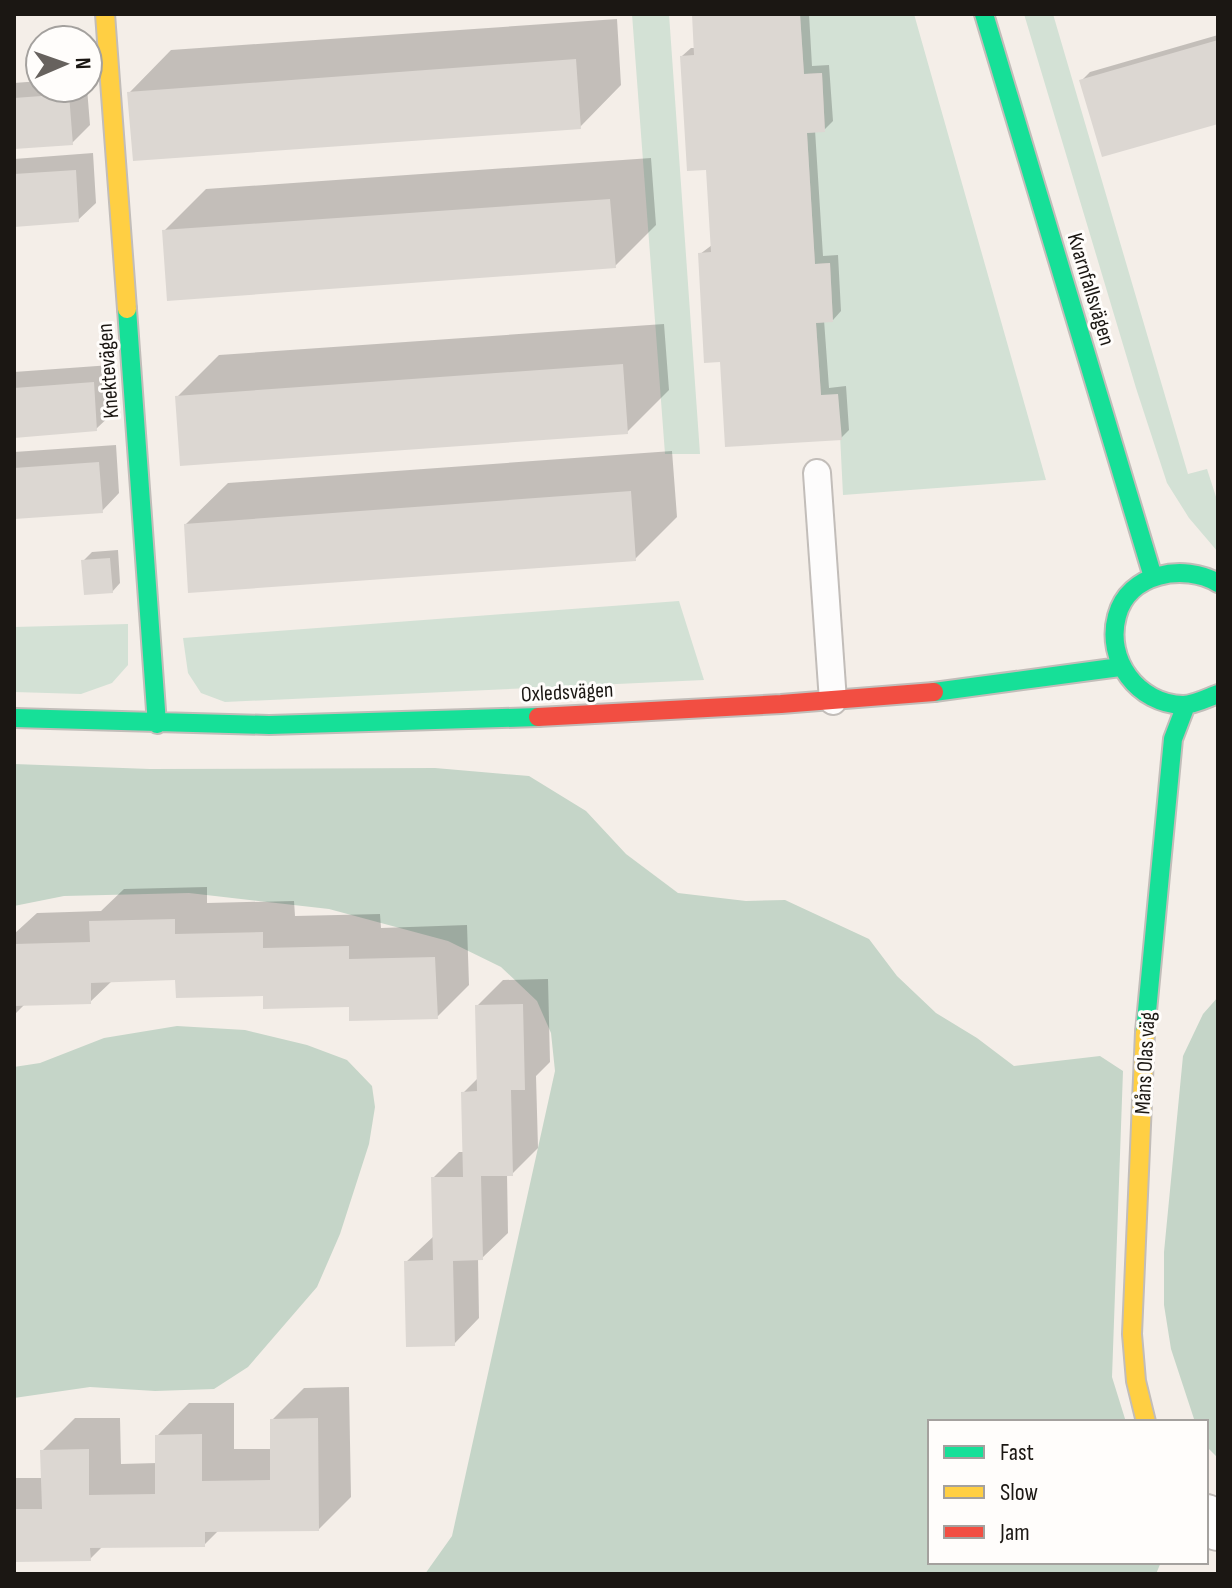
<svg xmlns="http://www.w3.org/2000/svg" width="1232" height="1588" viewBox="0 0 1232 1588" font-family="'Sofia Sans Condensed',sans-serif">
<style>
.green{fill:#d3e1d5}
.forest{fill:#c5d5c8}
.shadow{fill:#0003}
.building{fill:#dcd7d2}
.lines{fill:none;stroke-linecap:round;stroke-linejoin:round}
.lane-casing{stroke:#c2bdb9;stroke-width:30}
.street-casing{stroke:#c2bdb9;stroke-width:48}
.fast-casing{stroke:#c2bdb9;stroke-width:22}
.slow-casing{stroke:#c2bdb9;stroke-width:22}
.jam-casing{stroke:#c2bdb9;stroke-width:22}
.lane{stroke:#fdfcfc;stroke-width:26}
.street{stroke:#fdfcfc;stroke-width:44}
.fast{stroke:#16e098;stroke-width:18}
.slow{stroke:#ffcf43;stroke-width:18}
.jam{stroke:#f24e42;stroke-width:18}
.labels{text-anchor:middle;stroke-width:6;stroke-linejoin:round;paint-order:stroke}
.street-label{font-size:22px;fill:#1b1713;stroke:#fffdfb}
</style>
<rect width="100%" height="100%" fill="#f4eee8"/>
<!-- green -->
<path class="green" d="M 632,14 L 669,14 L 700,454 L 665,454 Z
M 800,14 L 914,14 L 1046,480 L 843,495 L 838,395 L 821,395 L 816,323 L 833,321 L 830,263 L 815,264 L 807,133 L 825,131 L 822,73 L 804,74 Z
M 1024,14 L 1053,14 L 1188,474 L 1207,469 L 1218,503 L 1218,552 L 1189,518 L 1167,483 L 1136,388 Z
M 679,601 L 704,680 L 225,702 L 201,693 L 188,673 L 183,638 Z
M 128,624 L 128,665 L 112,683 L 81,694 L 14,692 L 14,627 Z"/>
<!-- forest -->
<path class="forest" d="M 14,764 L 150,769 L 435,768 L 529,776 L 586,811 L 626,854 L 678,893 L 746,901 L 785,900 L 869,939 L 897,976 L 936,1013 L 977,1038 L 1014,1066 L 1100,1056 L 1123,1071 L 1112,1377 L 1126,1422 L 930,1422 L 930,1562 L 1161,1562 L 1156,1574 L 425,1574 L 452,1536 L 555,1071 L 551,1033 L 537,1001 L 501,967 L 448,941 L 329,909 L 189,893 L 64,896 L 14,906 Z
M 1218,997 L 1218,1458 L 1206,1446 L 1206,1422 L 1195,1422 L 1171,1349 L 1164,1305 L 1164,1252 L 1183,1056 L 1203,1014 Z
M 177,1026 L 245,1030 L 307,1045 L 347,1060 L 372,1086 L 375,1107 L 369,1144 L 340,1234 L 317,1287 L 248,1367 L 214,1389 L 155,1391 L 90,1387 L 14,1398 L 14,1067 L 40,1063 L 104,1038 Z"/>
<!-- shadow -->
<path class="shadow" d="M 694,14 L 809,14 L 812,66 L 829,65 L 833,121 L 824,130 L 815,130 L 823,256 L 838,255 L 841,311 L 833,320 L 824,320 L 829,388 L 846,386 L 849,430 L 841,438 L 722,360 L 700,254 L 712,245 L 707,168 L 682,56 L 691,48 L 696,48 Z
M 617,19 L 621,85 L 580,127 L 130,92 L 171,50 Z
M 1218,35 L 1218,122 L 1081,81 L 1090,72 Z
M 40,81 L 40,88 L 87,88 L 90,125 L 72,143 L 14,147 L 14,83 Z
M 93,153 L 96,203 L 78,220 L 14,225 L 14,159 Z
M 651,158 L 656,225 L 615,266 L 164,231 L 206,189 Z
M 664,324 L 669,390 L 627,432 L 177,397 L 219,355 Z
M 111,365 L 114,412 L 96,429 L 14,436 L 14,372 Z
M 116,445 L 119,493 L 102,511 L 14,517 L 14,452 Z
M 672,451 L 677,517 L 635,559 L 186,524 L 228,483 Z
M 118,550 L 120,583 L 112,592 L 83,561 L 92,552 Z
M 207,887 L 207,903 L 294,901 L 295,916 L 380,914 L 381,928 L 467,925 L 469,985 L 437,1017 L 265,994 L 177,978 L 113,980 L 90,1002 L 25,1004 L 14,1015 L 14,934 L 37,913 L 101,911 L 124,889 Z
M 548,979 L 550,1062 L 536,1076 L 538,1148 L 512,1174 L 507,1174 L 508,1233 L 482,1258 L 478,1258 L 479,1318 L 454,1344 L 406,1262 L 434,1236 L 433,1178 L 459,1152 L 464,1152 L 464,1092 L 478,1078 L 477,1006 L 503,980 Z
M 349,1387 L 351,1497 L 319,1529 L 219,1530 L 204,1545 L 103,1546 L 90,1559 L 14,1560 L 14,1478 L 43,1478 L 42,1451 L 75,1418 L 120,1418 L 121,1464 L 157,1463 L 157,1436 L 189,1403 L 234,1403 L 234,1449 L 272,1449 L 272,1420 L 304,1388 Z"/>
<!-- building -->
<path class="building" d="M 692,14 L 800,14 L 804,74 L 822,73 L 825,132 L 807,133 L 815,264 L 830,263 L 833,322 L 816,323 L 821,395 L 838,394 L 842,440 L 725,447 L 720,362 L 704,363 L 698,253 L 711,252 L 706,170 L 687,171 L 680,56 L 694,55 Z
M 1218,40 L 1218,124 L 1102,157 L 1079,80 Z
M 576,59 L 581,129 L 133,161 L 127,92 Z
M 69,94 L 73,145 L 14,149 L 14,98 Z
M 76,170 L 79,222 L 14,227 L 14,174 Z
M 610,199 L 616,268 L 167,301 L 162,230 Z
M 623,364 L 628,434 L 180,466 L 175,396 Z
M 94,382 L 97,431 L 14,438 L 14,388 Z
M 99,462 L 103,513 L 14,519 L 14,468 Z
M 631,491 L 636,561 L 188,593 L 184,524 Z
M 110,558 L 113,593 L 84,595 L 81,560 Z
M 175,919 L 175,934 L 263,932 L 263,948 L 349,946 L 349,959 L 435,957 L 438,1019 L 349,1021 L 349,1007 L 263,1009 L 263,996 L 176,998 L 175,980 L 91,983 L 91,1004 L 14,1006 L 14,944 L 90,942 L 89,921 Z
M 523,1004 L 525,1090 L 511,1090 L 513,1176 L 481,1176 L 483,1260 L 453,1261 L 455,1346 L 406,1347 L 404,1261 L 433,1260 L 431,1177 L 463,1177 L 461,1092 L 477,1091 L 475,1005 Z
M 318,1418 L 319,1531 L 205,1532 L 205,1547 L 90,1548 L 91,1561 L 14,1562 L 14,1509 L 42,1509 L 40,1450 L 89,1449 L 89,1495 L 155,1494 L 155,1435 L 202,1434 L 202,1481 L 270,1480 L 270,1419 Z"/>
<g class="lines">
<defs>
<path id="lane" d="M 817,473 L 833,701"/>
<path id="street" d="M 1206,1517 L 1218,1528"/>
<path id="fast" d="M 984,14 L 1153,577
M 127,309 L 157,724
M 1218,583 C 1184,563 1128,573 1117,616 C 1105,660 1138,704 1183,705 C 1194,705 1207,698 1218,694
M 934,692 L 1120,667
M 14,718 L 269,725 L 538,717
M 1145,1032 L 1173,739 L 1186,705"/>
<path id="slow" d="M 105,14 L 127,309
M 1145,1032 L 1132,1334 L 1136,1381 L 1146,1422"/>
<path id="jam" d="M 538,717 L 781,704 L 934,692"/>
</defs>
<!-- lane casing -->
<use href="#lane" class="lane-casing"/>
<!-- street casing -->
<use href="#street" class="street-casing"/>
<!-- fast casing -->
<use href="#fast" class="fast-casing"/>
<!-- slow casing -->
<use href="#slow" class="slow-casing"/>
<!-- jam casing -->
<use href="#jam" class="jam-casing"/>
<!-- lane -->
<use href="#lane" class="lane"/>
<!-- street -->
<use href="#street" class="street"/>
<!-- fast -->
<use href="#fast" class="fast"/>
<!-- slow -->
<use href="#slow" class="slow"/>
<!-- jam -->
<use href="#jam" class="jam"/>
</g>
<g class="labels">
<!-- street labels -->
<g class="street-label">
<text transform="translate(1092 289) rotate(73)" y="8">Kvarnfallsvägen</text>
<text transform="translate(107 371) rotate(-94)" y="8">Knektevägen</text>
<text transform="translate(567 691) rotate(-3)" y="8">Oxledsvägen</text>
<text transform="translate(1144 1063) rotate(-87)" y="8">Måns Olas väg</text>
</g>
</g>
<!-- border -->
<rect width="1232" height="1588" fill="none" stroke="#1b1713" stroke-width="32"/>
<!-- legend -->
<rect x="928" y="1420" width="280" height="144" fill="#fffdfb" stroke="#a4a19e" stroke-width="2"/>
<rect x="944" y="1446" width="40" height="12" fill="#16e098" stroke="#a4a19e" stroke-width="2"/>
<text x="1000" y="1460" font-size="24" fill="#1b1713">Fast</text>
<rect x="944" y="1486" width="40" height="12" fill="#ffcf43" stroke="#a4a19e" stroke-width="2"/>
<text x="1000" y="1500" font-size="24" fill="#1b1713">Slow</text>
<rect x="944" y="1526" width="40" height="12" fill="#f24e42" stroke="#a4a19e" stroke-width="2"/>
<text x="1000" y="1540" font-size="24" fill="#1b1713">Jam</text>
<!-- north arrow -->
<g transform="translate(64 64) rotate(88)"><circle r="38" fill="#fffdfb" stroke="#a4a19e" stroke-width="2"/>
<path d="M0-6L14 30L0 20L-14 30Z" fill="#67625e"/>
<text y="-12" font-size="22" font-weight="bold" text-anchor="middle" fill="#1b1713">N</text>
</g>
</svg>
